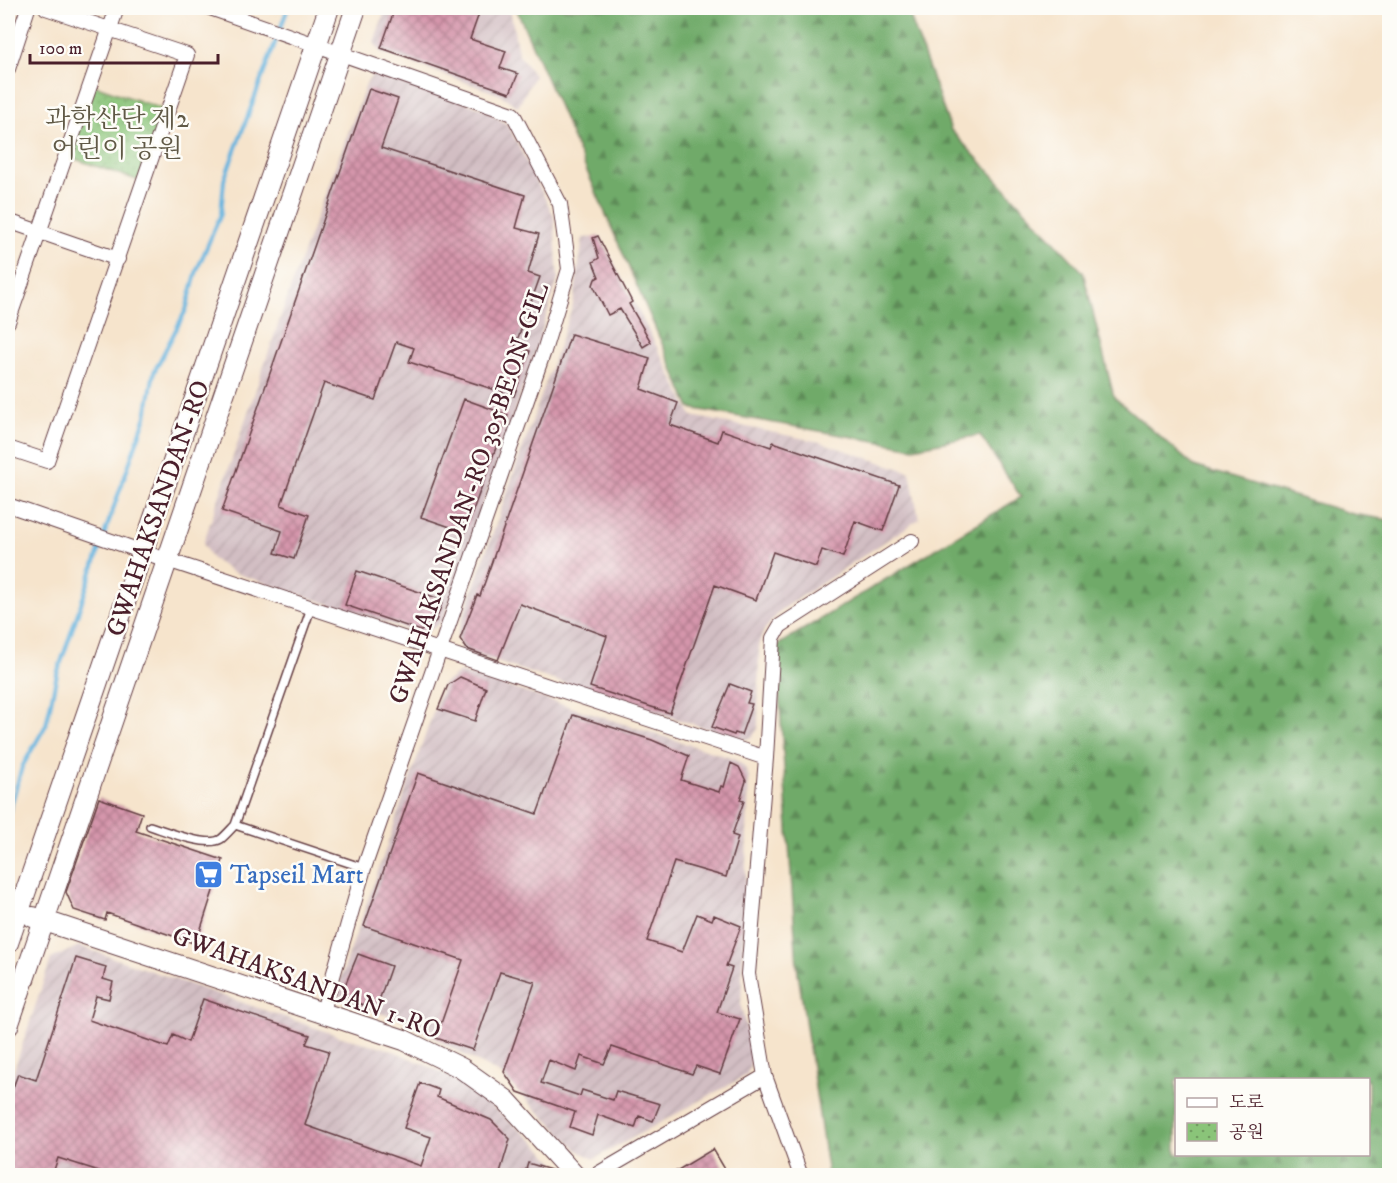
<svg xmlns="http://www.w3.org/2000/svg" width="1397" height="1183" viewBox="0 0 1397 1183" font-family="'IM FELL DW Pica','Noto Serif KR',serif">
<style>
.industrial{fill:url(#industrial-furrows)}
.forest{fill:url(#forest-firs);stroke:#5c644a;stroke-width:1.5;fill-rule:evenodd}
.park{fill:url(#park-dots);stroke:#6a7252;stroke-width:1.5}
.lines{fill:none;stroke-linecap:round;stroke-linejoin:round}
.stream{stroke:#64b3de;stroke-width:4}
.building{fill:url(#building-cross-hatch)}
.service-casing{stroke:#643d43;stroke-width:10}
.minor-casing{stroke:#643d43;stroke-width:16}
.secondary-casing{stroke:#643d43;stroke-width:22}
.service{stroke:#fff;stroke-width:7}
.minor{stroke:#fff;stroke-width:14}
.secondary{stroke:#fff;stroke-width:20}
.labels{text-anchor:middle;stroke-width:5;stroke-linejoin:round;paint-order:stroke}
.park-label{font-size:26px;fill:#605946;stroke:#fdfcf7}
.street-label{font-size:26px;fill:#4a1f2b;stroke:#fdfcf7}
.shop-label{font-size:26px;fill:#366cbe;stroke:#fdfcf7;text-anchor:start}
</style>
<defs>
<pattern id="industrial-furrows" width="10" height="10" patternUnits="userSpaceOnUse" patternTransform="scale(1.5)"><rect width="10" height="10" fill="#d2bec3"/><path d="M-1 1l2-2M0 10L10 0M9 11l2-2" fill="none" stroke="#b6a3a8"/></pattern>
<pattern id="forest-firs" width="22" height="20" patternUnits="userSpaceOnUse" patternTransform="scale(1.5)"><rect width="22" height="20" fill="#6faa69"/><path d="M5 1l3.5 6h-7zM16 11l3.5 6h-7z" fill="#5d8a57"/></pattern>
<pattern id="park-dots" width="8" height="8" patternUnits="userSpaceOnUse" patternTransform="scale(1.5)"><rect width="8" height="8" fill="#8ac479"/><path d="M2 2h.1M6 6h.1" fill="none" stroke="#739f63" stroke-width="1.8" stroke-linecap="round"/></pattern>
<pattern id="building-cross-hatch" width="8" height="8" patternUnits="userSpaceOnUse" patternTransform="scale(1.5)"><rect width="8" height="8" fill="#d596ac"/><path d="M0 0l8 8M0 8l8-8" fill="none" stroke="#af7a8c"/></pattern>
</defs>
<rect width="100%" height="100%" fill="#fdfcf7"/>
<filter id="ink" filterUnits="userSpaceOnUse"><feTurbulence type="fractalNoise" baseFrequency=".0167" numOctaves="2"/><feDisplacementMap in="SourceGraphic" scale="12" xChannelSelector="R" yChannelSelector="G"/><feConvolveMatrix kernelMatrix="1 2 1 2 8 2 1 2 1" color-interpolation-filters="sRGB"/></filter>
<filter id="wash" filterUnits="userSpaceOnUse"><feTurbulence type="fractalNoise" baseFrequency=".008" numOctaves="4" result="noise"/><feDisplacementMap in="SourceGraphic" scale="24" xChannelSelector="R" yChannelSelector="G"/><feGaussianBlur stdDeviation="1.35" result="paint"/><feColorMatrix in="noise" values="0 0 0 0 0 0 0 0 0 0 0 0 0 0 0 0 0 1.4 0 .05"/><feComposite in="paint" operator="in"/></filter>
<g filter="url(#wash)">
<rect width="100%" height="100%" fill="#f6e4cc"/>
<!-- industrial -->
<path class="industrial" d="M 386,8 L 510,8 L 518,53 L 534,76 L 518,107 L 501,95 L 380,52 L 374,42 Z
M 376,71 L 486,110 L 508,125 L 554,216 L 558,279 L 537,346 L 443,621 L 423,635 L 232,572 L 211,558 L 203,544 L 295,275 L 367,82 Z
M 601,237 L 692,416 L 820,442 L 910,472 L 919,519 L 781,610 L 764,630 L 759,643 L 758,729 L 752,737 L 743,740 L 462,651 L 458,642 L 457,635 L 573,305 L 583,238 Z
M 460,672 L 734,759 L 744,766 L 749,777 L 741,1007 L 753,1055 L 747,1075 L 594,1159 L 579,1151 L 500,1074 L 446,1045 L 411,1022 L 348,1004 L 336,992 L 443,684 Z
M 79,946 L 342,1037 L 389,1049 L 437,1070 L 470,1088 L 536,1143 L 554,1162 L 558,1175 L 8,1176 L 8,1088 L 51,959 Z"/>
<!-- forest -->
<path class="forest" d="M 516,8 L 907,8 L 951,130 L 1083,272 L 1114,397 L 1194,466 L 1353,514 L 1389,520 L 1389,1175 L 828,1175 L 797,966 L 776,646 L 1021,497 L 980,435 L 914,448 L 690,408 ZM 1176,1080 L 1368,1080 L 1368,1154 L 1176,1154 Z"/>
<!-- park -->
<path class="park" d="M 91,84 L 168,111 L 143,182 L 66,156 Z"/>
<g class="lines">
<!-- stream -->
<path class="stream" d="M 104,535 L 146,416 L 154,372 L 186,310 L 197,270 L 221,214 L 224,180 L 288,8
M 8,816 L 22,767 L 46,725 L 57,674 L 102,542"/>
</g>
<g id="blocks">
<!-- building -->
<path class="building" d="M 395,8 L 481,8 L 470,39 L 506,51 L 500,68 L 518,74 L 510,93 L 381,48 Z
M 369,89 L 398,99 L 381,148 L 525,195 L 516,228 L 539,234 L 528,273 L 540,277 L 515,346 L 530,351 L 514,396 L 409,362 L 414,348 L 396,342 L 375,400 L 324,383 L 281,505 L 309,515 L 294,559 L 275,553 L 282,531 L 222,511 Z
M 598,236 L 632,302 L 629,304 L 651,342 L 643,347 L 620,309 L 608,315 L 593,285 L 595,279 L 599,277 L 593,262 L 599,258 L 593,238 Z
M 571,334 L 650,358 L 641,389 L 678,403 L 670,425 L 718,442 L 722,430 L 771,447 L 773,442 L 899,485 L 883,531 L 855,521 L 843,557 L 822,550 L 816,567 L 773,552 L 756,600 L 715,585 L 670,713 L 590,687 L 607,636 L 520,604 L 498,660 L 467,649 L 460,639 L 477,595 L 480,596 Z
M 464,399 L 508,415 L 465,532 L 421,517 Z
M 357,571 L 443,600 L 436,621 L 421,631 L 345,605 Z
M 460,677 L 486,688 L 475,721 L 438,709 L 448,685 Z
M 730,684 L 751,692 L 747,703 L 752,704 L 741,735 L 735,733 L 734,735 L 712,727 Z
M 573,715 L 652,740 L 689,756 L 681,780 L 719,792 L 721,786 L 724,787 L 731,763 L 739,767 L 746,781 L 740,800 L 744,801 L 732,835 L 738,837 L 726,877 L 674,862 L 647,941 L 682,952 L 697,914 L 712,920 L 714,915 L 741,926 L 726,966 L 732,968 L 717,1012 L 740,1019 L 720,1074 L 696,1066 L 692,1074 L 612,1047 L 604,1064 L 581,1056 L 576,1071 L 549,1060 L 541,1083 L 580,1096 L 582,1090 L 613,1100 L 616,1091 L 660,1104 L 653,1121 L 639,1116 L 635,1128 L 598,1115 L 592,1135 L 570,1127 L 575,1112 L 518,1092 L 504,1072 L 535,982 L 500,972 L 473,1050 L 436,1038 L 463,960 L 364,926 L 418,773 L 537,814 Z
M 99,798 L 142,813 L 136,831 L 223,860 L 196,944 L 107,913 L 105,920 L 74,910 L 66,892 Z
M 358,954 L 391,966 L 376,1009 L 348,1000 L 344,988 Z
M 76,958 L 106,967 L 103,979 L 113,982 L 109,999 L 96,996 L 89,1020 L 168,1047 L 173,1035 L 188,1042 L 203,999 L 310,1035 L 306,1044 L 329,1051 L 305,1125 L 421,1166 L 431,1137 L 404,1128 L 420,1083 L 439,1090 L 437,1097 L 491,1120 L 510,1139 L 499,1176 L 115,1176 L 58,1158 L 52,1176 L 8,1176 L 8,1101 L 18,1074 L 36,1080 Z
M 713,1149 L 729,1176 L 668,1176 Z
M 528,1163 L 554,1171 L 558,1176 L 524,1176 Z"/>
</g>
</g>
<g filter="url(#ink)">
<use href="#blocks" fill-opacity="0" stroke="#643d43" stroke-width="1.5"/>
<g class="lines">
<defs>
<path id="service" d="M 235,825 L 364,868
M 150,826 C 166,831 207,848 221,839 C 226,835 231,829 235,825 L 311,608"/>
<path id="minor" d="M 210,8 L 513,114 L 560,204 L 569,269 L 544,351 L 364,868 L 323,1011
M 8,69 L 28,8
M 8,221 L 118,259
M 8,322 L 117,8
M 8,448 L 47,461 L 187,55 L 46,8
M 8,505 L 155,556 L 766,758
M 594,1176 L 765,1076
M 801,1176 L 765,1076 L 748,974 L 766,758 L 773,638 L 780,626 L 912,541"/>
<path id="secondary" d="M 33,917 L 404,1040 L 461,1068 L 506,1100 L 575,1176
M 8,943 L 329,8
M 8,1026 L 356,8"/>
</defs>
<!-- service casing -->
<use href="#service" class="service-casing"/>
<!-- minor casing -->
<use href="#minor" class="minor-casing"/>
<!-- secondary casing -->
<use href="#secondary" class="secondary-casing"/>
<!-- service -->
<use href="#service" class="service"/>
<!-- minor -->
<use href="#minor" class="minor"/>
<!-- secondary -->
<use href="#secondary" class="secondary"/>
</g>
</g>
<!-- icons -->
<defs>
<symbol id="supermarket-square" viewBox="-11 -11 22 22"><rect x="-9" y="-9" width="18" height="18" rx="4" fill="#3f7fe0" stroke="#fdfcf7"/><path d="M-6-5.5h2.5l.6 2H6L4.5 2H-2.5L-4.4-4H-6ZM-1.5 3.2a1.3 1.3 0 1 0 .1 0ZM3 3.2a1.3 1.3 0 1 0 .1 0Z" fill="#fff"/></symbol>
</defs>
<g fill-rule="evenodd">
<use href="#supermarket-square" x="192" y="858" width="33" height="33"/>
</g>
<g class="labels">
<!-- park labels -->
<g class="park-label">
<text x="117" y="127">과학산단 제2<tspan x="117" dy="30">어린이 공원</tspan></text>
</g>
<!-- street labels -->
<g class="street-label">
<text transform="translate(468 493) rotate(-71)" y="9">GWAHAKSANDAN-RO 305BEON-GIL</text>
<text transform="translate(157 508) rotate(-71)" y="9">GWAHAKSANDAN-RO</text>
<text transform="translate(307 982) rotate(20)" y="9">GWAHAKSANDAN 1-RO</text>
</g>
<!-- shop labels -->
<g class="shop-label">
<text x="230" y="883">Tapseil Mart</text>
</g>
</g>
<!-- margin -->
<rect width="1397" height="1183" fill="none" stroke="#fdfcf7" stroke-width="30"/>
<!-- legend -->
<rect x="1175" y="1078" width="195" height="78" fill="#fdfcf7" stroke="#b5a4a5" stroke-width="1.5"/>
<rect x="1187" y="1098" width="30" height="9" fill="#ffffff" stroke="#b5a4a5" stroke-width="1.5"/>
<text x="1229" y="1108" font-size="18" fill="#4a1f2b">도로</text>
<rect x="1187" y="1123" width="30" height="18" fill="url(#park-dots)" stroke="#b5a4a5" stroke-width="1.5"/>
<text x="1229" y="1138" font-size="18" fill="#4a1f2b">공원</text>
<!-- scale -->
<path d="M30 54v9h188v-9" fill="none" stroke="#4a1f2b" stroke-width="3"/>
<text x="39" y="54" font-size="18" fill="#4a1f2b" stroke="#fdfcf7" stroke-width="4.5" paint-order="stroke">100 m</text>
</svg>
